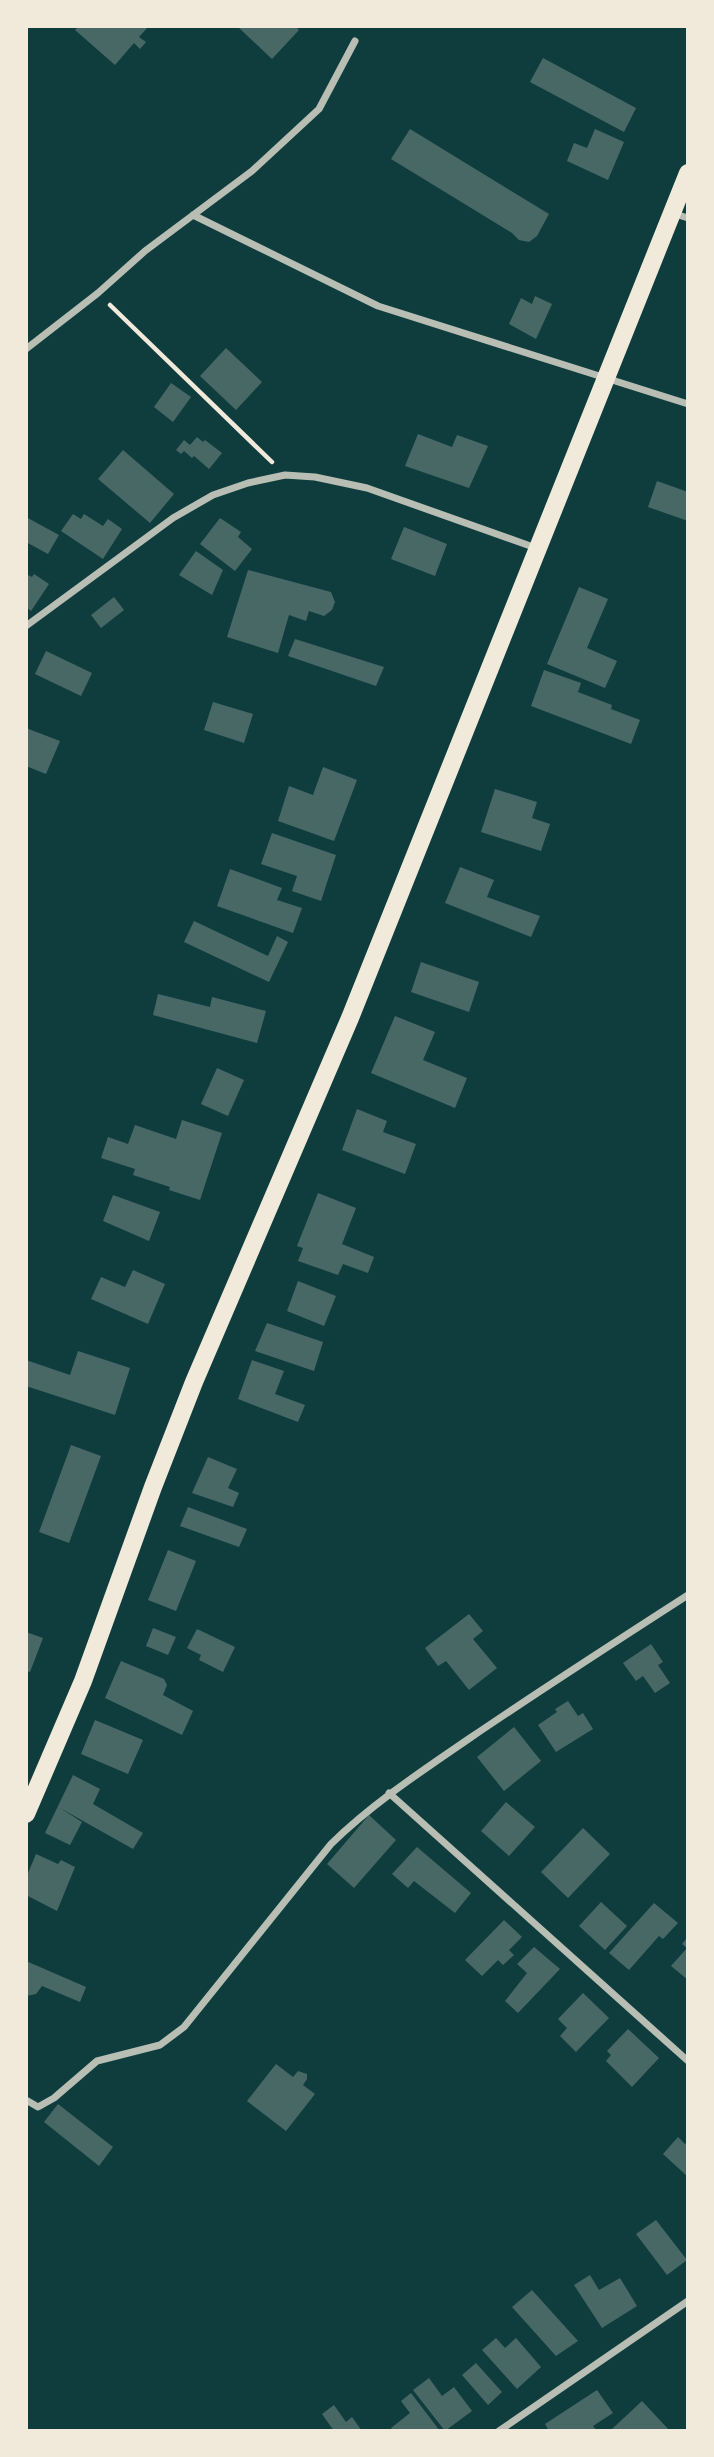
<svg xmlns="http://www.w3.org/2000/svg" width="714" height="2457" viewBox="0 0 714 2457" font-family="Montserrat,sans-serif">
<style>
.building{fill:#486865}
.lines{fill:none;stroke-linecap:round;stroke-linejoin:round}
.path{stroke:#f1e9da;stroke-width:4.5}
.minor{stroke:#b8beb3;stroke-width:7}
.primary{stroke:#f1e9da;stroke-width:18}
</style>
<rect width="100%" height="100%" fill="#0f3d3e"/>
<!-- building -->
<path class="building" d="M 79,26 L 149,26 L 139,37 L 146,42 L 140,49 L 134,43 L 115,65 L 75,30 Z
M 237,26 L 295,26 L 299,30 L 272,59 Z
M 543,58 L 636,108 L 624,132 L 530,82 Z
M 410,129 L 549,214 L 537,236 L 529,242 L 519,240 L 512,233 L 391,159 Z
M 595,129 L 624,142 L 608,180 L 567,161 L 574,143 L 587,148 Z
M 535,296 L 552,304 L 536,339 L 509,324 L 521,298 L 532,304 Z
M 226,348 L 262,382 L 236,410 L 200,376 Z
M 171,383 L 191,397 L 173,422 L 154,407 Z
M 418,434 L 452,447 L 457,435 L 488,446 L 469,488 L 405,466 Z
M 197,437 L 203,442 L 205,440 L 222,453 L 209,469 L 194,456 L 192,458 L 184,451 L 181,454 L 176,450 L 184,440 L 190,445 Z
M 123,450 L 174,494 L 150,523 L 98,479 Z
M 657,481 L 688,492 L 688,521 L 648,507 Z
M 73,514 L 81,519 L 84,514 L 103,526 L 108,519 L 122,529 L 103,559 L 61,531 Z
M 26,517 L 59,535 L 48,554 L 26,542 Z
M 220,518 L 241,532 L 238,537 L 252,549 L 235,571 L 200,544 Z
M 404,527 L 447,544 L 435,576 L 391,559 Z
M 196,551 L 223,570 L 212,595 L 179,575 Z
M 248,570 L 331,592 L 335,602 L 332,610 L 324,616 L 309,611 L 306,621 L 289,615 L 278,653 L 227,637 Z
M 26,574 L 32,577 L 34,574 L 49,584 L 31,611 L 26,607 Z
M 579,587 L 608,599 L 587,648 L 617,661 L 605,688 L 547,664 Z
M 114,597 L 124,610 L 101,628 L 91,615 Z
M 295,639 L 384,667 L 376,686 L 288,656 Z
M 46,651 L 92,673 L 81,696 L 35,674 Z
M 544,670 L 581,683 L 578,692 L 612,705 L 611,709 L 640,720 L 631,744 L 531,706 Z
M 213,702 L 253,714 L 244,743 L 204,730 Z
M 26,728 L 60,741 L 46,774 L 26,766 Z
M 323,767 L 357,780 L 334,841 L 278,821 L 289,786 L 313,795 Z
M 495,789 L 537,802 L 532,818 L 550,824 L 541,851 L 481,832 Z
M 272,833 L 336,855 L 321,901 L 292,891 L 297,876 L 261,864 Z
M 460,867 L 494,880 L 487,897 L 540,916 L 531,937 L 445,903 Z
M 230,869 L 282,888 L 277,900 L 302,908 L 293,933 L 217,906 Z
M 194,921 L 268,956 L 277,936 L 288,942 L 269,982 L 184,942 Z
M 421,962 L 479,982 L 469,1012 L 411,992 Z
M 158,994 L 210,1007 L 212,997 L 266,1011 L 257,1043 L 153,1015 Z
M 395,1016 L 435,1032 L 423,1060 L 467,1078 L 455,1108 L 371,1073 Z
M 217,1068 L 244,1080 L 228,1116 L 201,1104 Z
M 357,1109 L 387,1121 L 383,1132 L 416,1144 L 405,1174 L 342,1150 Z
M 182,1120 L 222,1133 L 200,1200 L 169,1190 L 170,1187 L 133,1175 L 135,1169 L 101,1158 L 108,1137 L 128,1144 L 135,1125 L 176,1139 Z
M 318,1193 L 356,1208 L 342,1244 L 374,1257 L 368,1273 L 343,1264 L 338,1275 L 298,1261 L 303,1248 L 297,1246 Z
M 113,1195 L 160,1212 L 149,1241 L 103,1221 Z
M 133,1270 L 165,1284 L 148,1324 L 91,1299 L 101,1277 L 125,1287 Z
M 298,1281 L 336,1296 L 324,1326 L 287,1311 Z
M 267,1323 L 323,1342 L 314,1371 L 255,1351 Z
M 78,1351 L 130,1368 L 115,1415 L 26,1386 L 26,1360 L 70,1375 Z
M 252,1360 L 284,1371 L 275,1394 L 305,1405 L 298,1422 L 238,1399 Z
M 71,1445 L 101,1456 L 69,1543 L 39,1532 Z
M 208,1457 L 237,1469 L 228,1488 L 239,1493 L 233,1507 L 192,1493 Z
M 188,1507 L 247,1529 L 239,1547 L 180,1526 Z
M 168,1550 L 196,1561 L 176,1611 L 148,1600 Z
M 469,1614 L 483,1631 L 473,1639 L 497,1668 L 469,1690 L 446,1661 L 438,1666 L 425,1648 Z
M 153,1628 L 176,1637 L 168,1655 L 146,1646 Z
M 197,1629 L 235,1647 L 223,1672 L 199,1660 L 201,1655 L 187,1648 Z
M 26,1632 L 43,1638 L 30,1672 L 26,1671 Z
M 651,1644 L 663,1662 L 658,1665 L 670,1683 L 655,1693 L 643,1676 L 636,1681 L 623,1663 Z
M 121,1661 L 164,1679 L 167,1685 L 163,1695 L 193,1711 L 182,1735 L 105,1698 Z
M 568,1701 L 578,1716 L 583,1713 L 593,1729 L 556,1752 L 538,1725 L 557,1712 L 555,1709 Z
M 95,1720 L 143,1740 L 128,1774 L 81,1754 Z
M 514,1727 L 541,1761 L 504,1791 L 477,1757 Z
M 73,1775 L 100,1789 L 93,1804 L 143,1833 L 133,1849 L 60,1808 L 82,1822 L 70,1845 L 45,1833 Z
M 506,1802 L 535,1827 L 509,1856 L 481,1831 Z
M 369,1815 L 396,1840 L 354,1888 L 327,1864 Z
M 583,1828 L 610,1854 L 568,1898 L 541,1872 Z
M 417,1847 L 471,1893 L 455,1913 L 414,1881 L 408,1888 L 392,1874 Z
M 36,1854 L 58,1864 L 61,1860 L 75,1867 L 57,1911 L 26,1895 L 26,1878 Z
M 601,1902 L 627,1926 L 605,1950 L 579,1926 Z
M 654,1903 L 678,1923 L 663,1939 L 659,1936 L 629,1970 L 609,1953 Z
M 504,1920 L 522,1937 L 509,1950 L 514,1955 L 503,1965 L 498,1960 L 482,1976 L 465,1960 Z
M 688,1937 L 688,1980 L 671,1966 L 687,1948 L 682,1944 Z
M 534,1947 L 560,1969 L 518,2013 L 505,2001 L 527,1973 L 517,1964 Z
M 26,1961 L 86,1987 L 80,2002 L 42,1986 L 36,1994 L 26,1996 Z
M 583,1993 L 609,2018 L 576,2052 L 560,2036 L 567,2028 L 558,2019 Z
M 628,2029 L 659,2058 L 632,2087 L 606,2061 L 611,2055 L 607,2051 Z
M 276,2064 L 293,2077 L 298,2071 L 307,2074 L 307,2079 L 303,2085 L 315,2094 L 286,2131 L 247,2101 Z
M 58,2104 L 113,2147 L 99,2166 L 44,2122 Z
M 678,2137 L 685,2144 L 688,2141 L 688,2177 L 663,2154 Z
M 656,2220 L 687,2260 L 667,2275 L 636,2234 Z
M 590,2275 L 599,2290 L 620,2278 L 637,2306 L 602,2328 L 574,2285 Z
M 532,2290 L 578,2341 L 556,2356 L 512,2307 Z
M 496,2338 L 505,2348 L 516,2338 L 541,2367 L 517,2389 L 482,2350 Z
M 476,2363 L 502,2392 L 488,2405 L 462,2375 Z
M 429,2378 L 442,2396 L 454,2387 L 472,2411 L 445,2431 L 413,2390 Z
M 597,2390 L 613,2413 L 593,2426 L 597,2431 L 549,2431 L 545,2424 Z
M 411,2393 L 440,2431 L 393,2431 L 391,2428 L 410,2413 L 401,2401 Z
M 642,2401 L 670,2431 L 614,2431 L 612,2429 Z
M 334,2405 L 346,2422 L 352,2417 L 362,2431 L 334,2431 L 322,2414 Z"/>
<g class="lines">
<!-- path -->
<path class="path" d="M 110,305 L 272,462"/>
<!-- minor -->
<path class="minor" d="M 672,213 L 688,218
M 193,215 L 378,306 L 688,404
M 26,349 L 98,293 L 145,251 L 252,171 L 319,109 L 355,41
M 26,626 L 173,518 L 213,495 L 248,483 L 285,475 L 315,477 L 367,488 L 536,548
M 389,1793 L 688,2061
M 26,2100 L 38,2107 L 54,2098 L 97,2061 L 160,2045 L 184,2027 L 331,1844 C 373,1803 422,1771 470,1738 C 542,1689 615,1642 688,1595
M 499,2431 L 688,2301"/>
<!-- primary -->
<path class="primary" d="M 26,1814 L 83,1681 L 153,1487 L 194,1382 L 350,1018 L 688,173"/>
</g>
<!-- border -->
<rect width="714" height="2457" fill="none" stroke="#f1e9da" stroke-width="56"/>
</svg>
